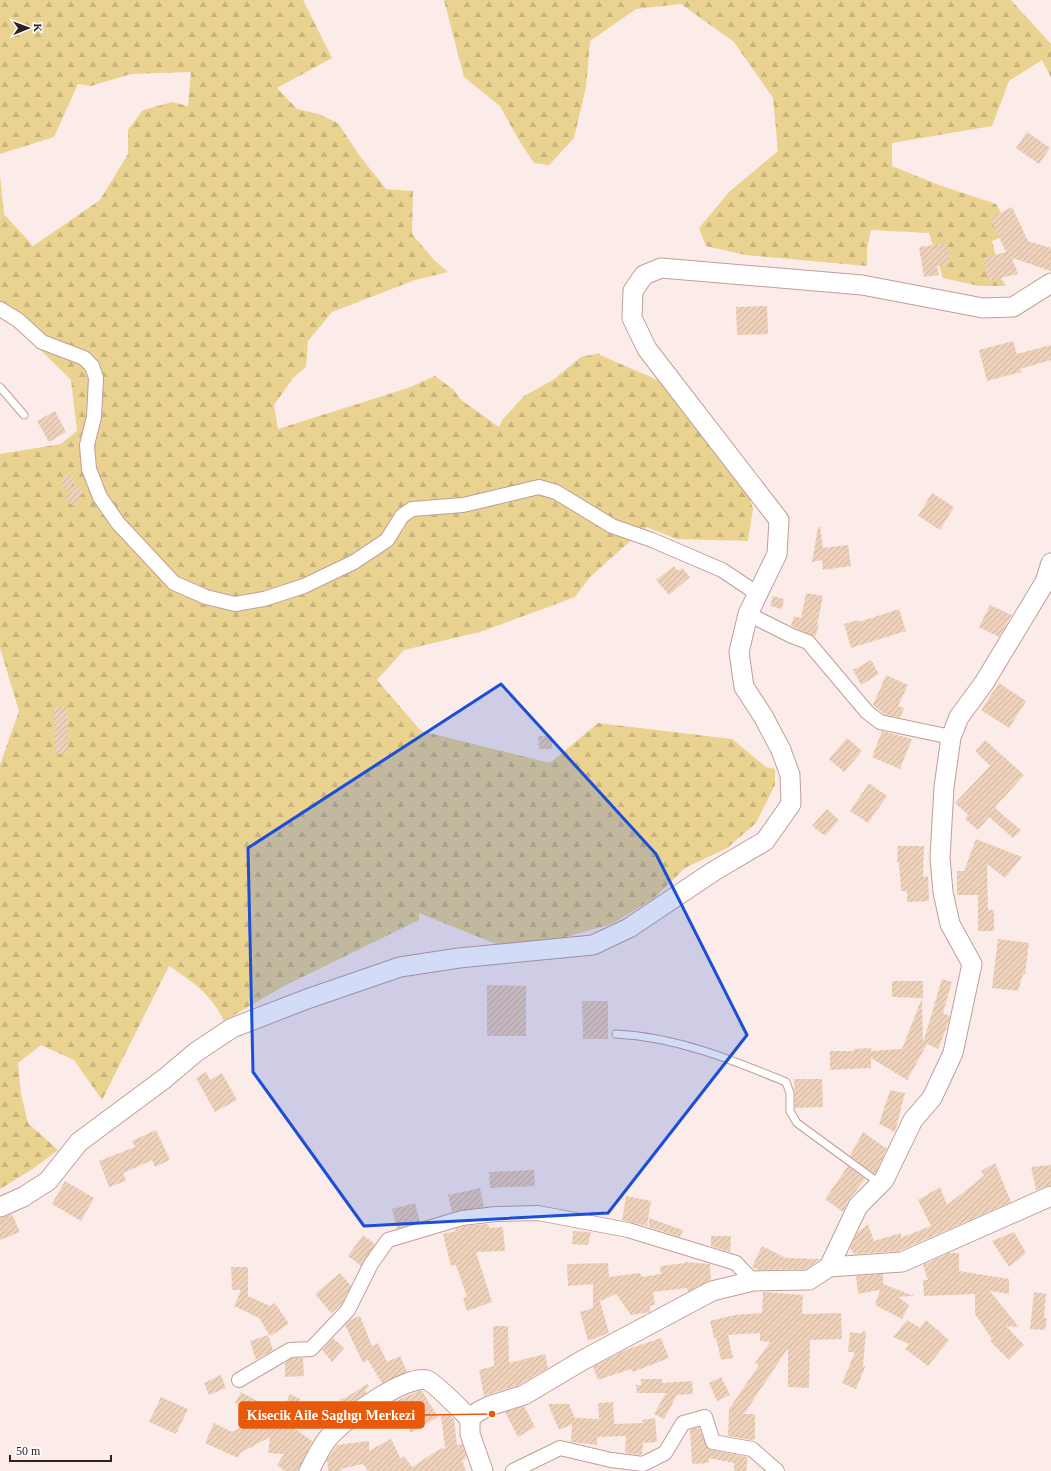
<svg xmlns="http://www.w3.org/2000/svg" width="1051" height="1471" viewBox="0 0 1051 1471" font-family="'Times New Roman',serif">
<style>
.forest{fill:url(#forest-firs)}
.building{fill:url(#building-hatch)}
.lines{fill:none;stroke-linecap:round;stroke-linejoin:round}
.lane-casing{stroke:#c19e97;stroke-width:9}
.street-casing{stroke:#c19e97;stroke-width:16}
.secondary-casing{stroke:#c19e97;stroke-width:21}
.lane{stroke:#fff;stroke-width:7}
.street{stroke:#fff;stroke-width:14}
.secondary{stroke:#fff;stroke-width:19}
.marked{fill:#1d4ed8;fill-opacity:0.2;stroke:#1d4ed8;stroke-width:3;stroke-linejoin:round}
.leader{fill:none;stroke:#e8590c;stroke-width:1.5}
.callout-dot{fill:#e8590c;stroke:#fff;stroke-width:1.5}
.callout{fill:#e8590c;stroke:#e8590c;stroke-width:1.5}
.callout-label{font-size:14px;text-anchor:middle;font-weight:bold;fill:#fff}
</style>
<defs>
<pattern id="forest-firs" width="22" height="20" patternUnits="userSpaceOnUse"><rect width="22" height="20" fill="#ead290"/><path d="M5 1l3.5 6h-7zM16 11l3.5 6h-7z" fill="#c9b47c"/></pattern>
<pattern id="building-hatch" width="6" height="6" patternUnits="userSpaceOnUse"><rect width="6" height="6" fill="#eed1bb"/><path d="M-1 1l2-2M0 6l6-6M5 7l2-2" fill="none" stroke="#ccb3a0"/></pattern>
</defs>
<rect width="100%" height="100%" fill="#fcece9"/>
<!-- forest -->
<path class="forest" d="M 0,0 L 303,0 L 332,58 L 277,88 L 297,109 L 318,114 L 338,123 L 359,155 L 386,189 L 413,191 L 412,234 L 435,261 L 448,272 L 415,280 L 332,312 L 308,341 L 306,367 L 293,378 L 274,405 L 278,429 L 408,388 L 435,376 L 454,390 L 460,399 L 499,427 L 502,420 L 524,396 L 553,380 L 581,357 L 600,353 L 600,355 L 667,384 L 747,488 L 753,509 L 748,541 L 677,539 L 646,527 L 590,577 L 575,597 L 480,632 L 404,650 L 377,680 L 421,731 L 550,763 L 598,723 L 732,739 L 766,767 L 775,769 L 775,785 L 756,823 L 727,848 L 685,868 L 654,898 L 612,924 L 558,939 L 496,944 L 419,913 L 419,920 L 284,986 L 224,1021 C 212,995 193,982 169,966 L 102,1100 L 74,1060 L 41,1045 L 18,1063 L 21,1094 L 28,1123 L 58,1150 L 34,1168 L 0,1189 L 0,765 L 19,711 L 0,648 L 0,454 L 61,444 L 77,431 L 71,380 L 0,310 L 0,175 L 4,214 L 33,246 L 100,200 L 128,154 L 128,130 L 143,110 L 172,102 L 188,106 L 191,72 L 131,74 L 91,86 L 78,84 L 54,137 L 0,154 Z
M 444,0 L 1011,0 L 1051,44 L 1051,77 L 1042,60 L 1009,81 L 992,126 L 892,143 L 892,166 L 939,185 L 996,204 L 1012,233 L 992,241 L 1002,280 L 1006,286 L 979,286 L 943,278 L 929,233 L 871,230 L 867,248 L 867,266 L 746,255 L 706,246 L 699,228 L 730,191 L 778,151 L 773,98 L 734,42 L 681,4 L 636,9 L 590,41 L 586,87 L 574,138 L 549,165 L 534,163 L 520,142 L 500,106 L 464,77 Z"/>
<!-- building -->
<path class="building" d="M 1027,132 L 1050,148 L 1039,164 L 1016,148 Z
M 1012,207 L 1028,241 L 1051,248 L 1051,271 L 1012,258 L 1018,274 L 988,281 L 983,258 L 1006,252 L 990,218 Z
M 947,243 L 950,264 L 937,266 L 939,275 L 924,277 L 919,247 Z
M 767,306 L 768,334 L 737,335 L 736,307 Z
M 1013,341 L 1017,354 L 1051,345 L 1051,360 L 1020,369 L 1021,372 L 987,381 L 979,350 Z
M 55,411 L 66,432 L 49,442 L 37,421 Z
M 67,474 L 75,480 L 68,491 L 60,484 Z
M 74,485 L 83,492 L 74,506 L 64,499 Z
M 932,493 L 954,507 L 940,530 L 918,516 Z
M 818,527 L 820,527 L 823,548 L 848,545 L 851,566 L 823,570 L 822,560 L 812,562 Z
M 674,566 L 678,571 L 682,568 L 690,577 L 669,595 L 656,580 Z
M 806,593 L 823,596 L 817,625 L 819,625 L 815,637 L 791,626 L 794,616 L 801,618 Z
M 773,596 L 784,599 L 782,609 L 770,606 Z
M 990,605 L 1012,615 L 999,637 L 979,627 Z
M 899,609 L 906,631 L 851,648 L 844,624 L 858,620 L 859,622 Z
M 871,660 L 879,674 L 861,685 L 853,670 Z
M 886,675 L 908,685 L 898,706 L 904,708 L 900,718 L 884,714 L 873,705 Z
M 999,683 L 1026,701 L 1009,728 L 981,710 Z
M 54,707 L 67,707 L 68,754 L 55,754 Z
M 882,731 L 912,739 L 900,769 L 872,757 Z
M 538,736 L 552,736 L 552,749 L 539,749 Z
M 847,738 L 862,751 L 844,772 L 829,759 Z
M 985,740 L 1024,775 L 996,806 L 996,809 L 1021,830 L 1013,838 L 989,817 L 978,830 L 965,819 L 968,815 L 955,803 L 990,766 L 975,751 Z
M 869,783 L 887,796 L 868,823 L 850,811 Z
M 827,809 L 839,820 L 825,836 L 812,826 Z
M 976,839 L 1022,857 L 1005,878 L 987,864 L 988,910 L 994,910 L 994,931 L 978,931 L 978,895 L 957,895 L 957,871 L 964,871 Z
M 898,846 L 924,846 L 923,877 L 928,876 L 929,901 L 907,902 L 907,891 L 901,891 L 899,862 L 897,862 Z
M 998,939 L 1029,943 L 1025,974 L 1023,974 L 1018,991 L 992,988 Z
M 942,979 L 952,982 L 943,1013 L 950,1016 L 949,1021 L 938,1049 L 927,1044 L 907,1080 L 871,1058 L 871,1068 L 830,1070 L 830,1051 L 854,1051 L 854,1049 L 871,1048 L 871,1051 L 902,1049 L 922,998 L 923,1043 Z
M 892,981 L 923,981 L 923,998 L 892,997 Z
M 487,985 L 526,986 L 526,1036 L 487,1036 Z
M 582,1001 L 608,1001 L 608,1039 L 583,1039 Z
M 206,1072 L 210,1080 L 222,1073 L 237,1100 L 215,1112 L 196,1078 Z
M 794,1079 L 822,1079 L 823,1107 L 795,1108 Z
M 890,1090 L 905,1093 L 895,1132 L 879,1124 Z
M 156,1130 L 170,1160 L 155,1167 L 152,1160 L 123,1173 L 126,1181 L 109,1187 L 99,1161 L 135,1147 L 132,1141 Z
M 863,1132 L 887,1149 L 875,1174 L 850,1156 Z
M 995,1163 L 1011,1202 L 899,1251 L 854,1254 L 850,1248 L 857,1233 L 868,1224 L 874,1241 L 901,1233 L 901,1238 L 931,1226 L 918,1200 L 940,1187 L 947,1205 L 984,1176 L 981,1171 Z
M 1051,1165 L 1051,1185 L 1036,1190 L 1031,1167 Z
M 848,1166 L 865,1179 L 848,1201 L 843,1212 L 825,1199 Z
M 534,1170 L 535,1186 L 490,1188 L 489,1172 Z
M 65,1181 L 94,1198 L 81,1221 L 52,1204 Z
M 480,1188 L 484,1207 L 452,1212 L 448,1195 Z
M 626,1196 L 651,1201 L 647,1226 L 622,1220 Z
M 415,1203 L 420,1222 L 397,1229 L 392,1209 Z
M 12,1214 L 20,1232 L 0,1240 L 0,1218 Z
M 649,1218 L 683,1230 L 680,1237 L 649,1227 Z
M 488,1224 L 489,1228 L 503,1227 L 505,1251 L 476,1252 L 492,1302 L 467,1311 L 463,1298 L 467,1297 L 456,1265 L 451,1266 L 443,1234 L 456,1231 L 455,1229 L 464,1226 Z
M 573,1231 L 591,1232 L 588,1245 L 572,1244 Z
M 1014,1232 L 1026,1253 L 1009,1267 L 992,1241 Z
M 363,1235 L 375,1244 L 361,1266 L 348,1256 Z
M 711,1236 L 731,1236 L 730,1252 L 711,1246 Z
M 762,1246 L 786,1258 L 820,1259 L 806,1269 L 759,1270 L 752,1267 Z
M 949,1253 L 959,1253 L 959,1271 L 1009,1279 L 1009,1294 L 990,1291 L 1019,1327 L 1006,1326 L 1024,1345 L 1009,1360 L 990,1341 L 992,1339 L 975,1314 L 975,1294 L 924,1296 L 923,1280 L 928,1280 L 923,1265 Z
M 684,1262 L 710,1264 L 711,1280 L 688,1292 L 687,1288 L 653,1292 L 655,1305 L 650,1306 L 650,1312 L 631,1315 L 616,1294 L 600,1301 L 609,1333 L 588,1341 L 580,1312 L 593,1308 L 593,1284 L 568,1286 L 567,1264 L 608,1263 L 609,1277 L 640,1273 L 642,1277 L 661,1274 L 660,1266 L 685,1263 Z
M 231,1267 L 248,1267 L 248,1296 L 270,1306 L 275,1303 L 289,1324 L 270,1336 L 259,1318 L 234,1306 L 241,1290 L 232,1290 Z
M 340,1273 L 351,1286 L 342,1304 L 331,1313 L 315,1294 Z
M 883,1274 L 883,1284 L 914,1296 L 898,1297 L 909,1305 L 902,1319 L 875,1305 L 880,1290 L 858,1294 L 856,1276 Z
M 763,1292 L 803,1295 L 802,1314 L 841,1313 L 842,1339 L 810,1340 L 809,1388 L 788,1387 L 788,1348 L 744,1414 L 755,1414 L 755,1439 L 752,1440 L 728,1436 L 729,1409 L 759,1365 L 755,1363 L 770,1342 L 760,1341 L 760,1333 L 728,1335 L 733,1358 L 721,1360 L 716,1338 L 714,1338 L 710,1321 L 734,1315 L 762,1313 Z
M 1034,1292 L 1046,1294 L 1044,1318 L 1047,1318 L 1045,1330 L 1030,1329 Z
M 360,1316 L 372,1346 L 378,1343 L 387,1362 L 400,1356 L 407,1372 L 382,1383 L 368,1360 L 363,1363 L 345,1325 L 350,1320 Z
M 907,1320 L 920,1328 L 926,1320 L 949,1340 L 928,1366 L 905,1349 L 909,1344 L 893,1337 Z
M 493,1326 L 508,1326 L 509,1363 L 545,1354 L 548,1368 L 519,1385 L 484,1396 L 479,1370 L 494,1366 Z
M 863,1331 L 866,1332 L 863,1366 L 865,1367 L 856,1389 L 842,1383 L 855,1352 L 848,1352 L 850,1332 L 862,1334 Z
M 268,1335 L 273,1350 L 256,1360 L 250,1341 Z
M 333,1338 L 344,1348 L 332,1362 L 322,1350 Z
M 661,1338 L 669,1358 L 633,1372 L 631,1369 L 598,1380 L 593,1367 L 625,1350 Z
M 292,1358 L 303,1358 L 304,1376 L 285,1377 L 285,1363 Z
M 221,1375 L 226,1388 L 209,1395 L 204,1383 Z
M 721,1377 L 730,1395 L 717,1401 L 709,1383 Z
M 641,1379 L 662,1379 L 662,1383 L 692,1381 L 693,1394 L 677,1395 L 664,1419 L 654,1414 L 666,1393 L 637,1393 L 636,1385 L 641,1385 Z
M 367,1384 L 369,1386 L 365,1391 L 366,1393 L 338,1414 L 333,1409 L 342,1398 L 344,1399 Z
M 419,1391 L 422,1391 L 438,1417 L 411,1433 L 393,1402 Z
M 241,1392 L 263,1404 L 277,1421 L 290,1394 L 300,1399 L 288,1424 L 312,1441 L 298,1471 L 285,1471 L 277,1465 L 284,1454 L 268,1453 L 270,1437 L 240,1453 L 238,1458 L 205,1443 L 214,1423 L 232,1432 L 261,1416 L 235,1403 Z
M 161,1397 L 188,1409 L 176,1434 L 149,1422 Z
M 613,1402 L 614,1424 L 643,1423 L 642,1420 L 655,1418 L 657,1442 L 643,1443 L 642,1455 L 625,1453 L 626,1436 L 597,1437 L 597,1445 L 571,1442 L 572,1424 L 559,1430 L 548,1404 L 569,1404 L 575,1418 L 599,1419 L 598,1403 Z
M 524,1406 L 535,1427 L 518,1437 L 505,1412 Z
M 450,1415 L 454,1419 L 457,1445 L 462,1444 L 465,1452 L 466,1459 L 462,1460 L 466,1471 L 368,1471 L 363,1464 L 341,1469 L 341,1471 L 328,1471 L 327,1460 L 337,1445 L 369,1441 L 369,1451 L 391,1439 L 401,1459 L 404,1456 L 412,1467 L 440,1449 L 445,1448 L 441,1416 Z
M 699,1427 L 708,1449 L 748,1457 L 746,1471 L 734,1471 L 734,1463 L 709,1458 L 709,1463 L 692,1464 L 690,1430 Z"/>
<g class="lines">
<defs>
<path id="lane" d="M 0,387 L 24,415
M 616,1034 C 676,1037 730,1059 786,1082 L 790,1093 L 790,1111 L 797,1123 L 879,1183"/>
<path id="street" d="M 0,309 L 18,320 L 42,342 L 84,358 L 92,366 L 96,378 L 94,417 L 87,445 L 89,469 L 100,497 L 118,523 L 174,583 L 206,597 L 235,604 L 264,599 L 304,586 L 354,562 L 387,540 L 402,516 L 412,509 L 463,505 L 539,487 L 556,492 L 612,526 L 652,540 L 722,570 L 758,594
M 748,614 L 792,636 L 808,642 L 867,712 L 880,722 L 951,737
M 239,1380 L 290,1350 L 311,1349 L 348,1310 L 371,1264 L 388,1240 L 462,1218 L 496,1214 L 538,1213 L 628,1230 L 736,1263 L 753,1281
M 513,1471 L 560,1448 L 611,1460 L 643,1464 L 665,1453 L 683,1423 L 705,1417 L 713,1442 L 752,1449 L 777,1471"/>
<path id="secondary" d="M 0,1207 L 23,1197 L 48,1181 L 79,1142 L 164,1079 L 196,1052 L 232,1028 L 307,999 L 400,967 L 459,958 L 593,945 L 629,928 L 714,871 L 765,841 L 791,804 L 790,775 L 781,750 L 763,716 L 744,687 L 739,652 L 748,614 L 777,554 L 779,520 L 647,349 L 632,318 L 633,291 L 644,275 L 661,268 L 862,285 L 983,308 L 1013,307 L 1051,283
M 829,1267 L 902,1262 L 1051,1196
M 309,1471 C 315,1460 321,1446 329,1437 C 343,1420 406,1374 427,1380 C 435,1383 463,1412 470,1419
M 483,1471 L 470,1434 L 470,1419 L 476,1413 L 489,1406 L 524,1395 L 583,1360 L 712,1291 L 753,1281 L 809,1280 L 829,1267 L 858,1206 L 884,1180 L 913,1120 L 932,1098 L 953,1053 L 972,964 L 950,924 L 943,892 L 940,858 L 944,787 L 951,737 L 959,717 L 984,683 L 1045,582 L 1051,563"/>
</defs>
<!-- lane casing -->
<use href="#lane" class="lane-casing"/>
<!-- street casing -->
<use href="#street" class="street-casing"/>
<!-- secondary casing -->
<use href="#secondary" class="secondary-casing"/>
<!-- lane -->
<use href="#lane" class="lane"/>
<!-- street -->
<use href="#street" class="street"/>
<!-- secondary -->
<use href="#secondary" class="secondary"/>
</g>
<!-- marked area -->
<path class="marked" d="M 501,684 L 656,854 L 747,1035 L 608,1213 L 364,1226 L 253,1072 L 248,848 Z"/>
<!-- callouts -->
<path class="leader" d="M492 1414L424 1415"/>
<circle class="callout-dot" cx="492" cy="1414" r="4"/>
<rect class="callout" x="239" y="1402" width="185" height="26" rx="4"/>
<g class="callout-label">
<text x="331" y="1420">Kisecik Aile Saglıgı Merkezi</text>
</g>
<!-- north arrow -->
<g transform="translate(28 28) rotate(89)" stroke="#ffffff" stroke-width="3" paint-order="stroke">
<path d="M0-3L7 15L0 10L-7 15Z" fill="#2e211e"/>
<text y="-6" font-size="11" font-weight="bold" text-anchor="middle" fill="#2e211e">K</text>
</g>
<!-- scale -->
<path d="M10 1455v6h101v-6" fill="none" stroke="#2e211e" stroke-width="2"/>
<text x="16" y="1455" font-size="12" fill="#2e211e" stroke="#ffffff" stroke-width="3" paint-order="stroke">50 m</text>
</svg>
